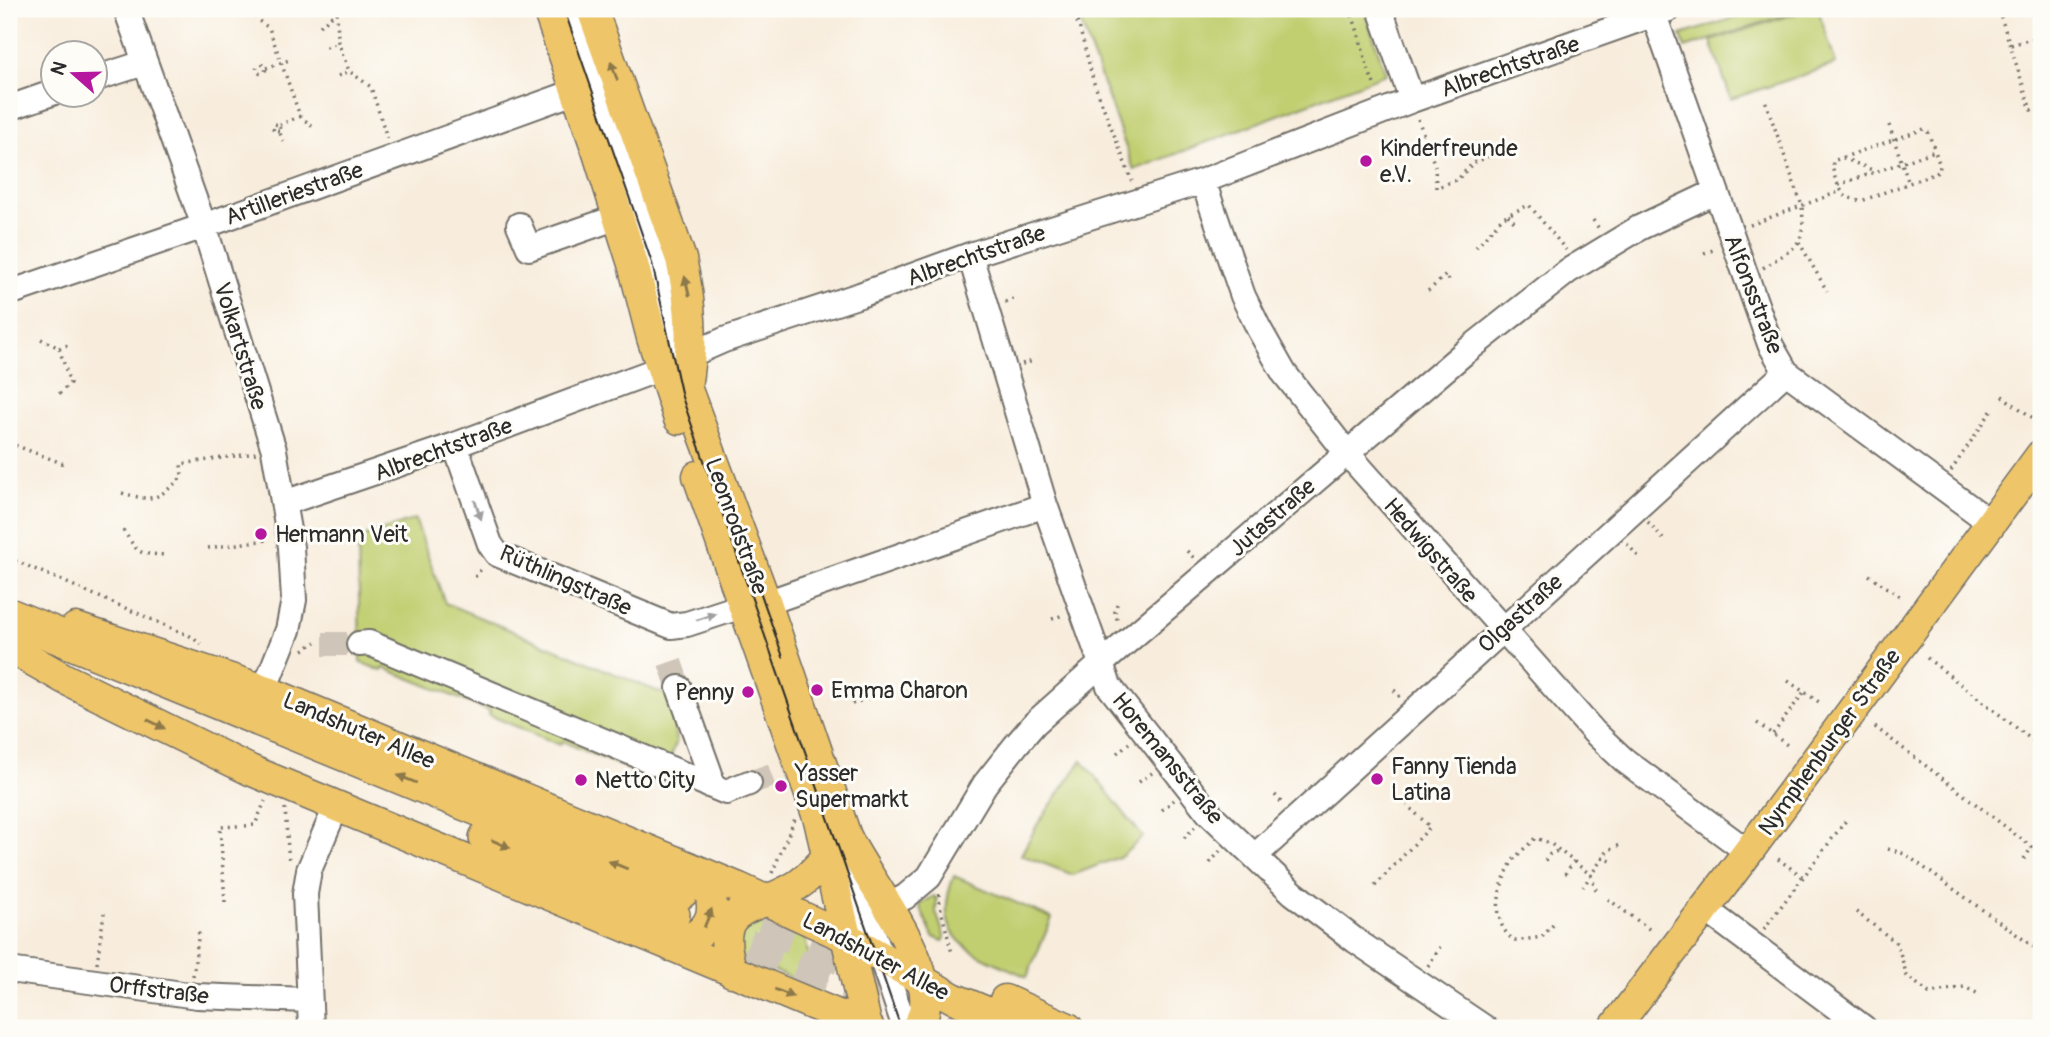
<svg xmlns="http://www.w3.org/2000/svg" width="2050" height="1037" viewBox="0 0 2050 1037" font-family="Pangolin,sans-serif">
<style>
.green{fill:#c1cf71;stroke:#767d4e;stroke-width:2}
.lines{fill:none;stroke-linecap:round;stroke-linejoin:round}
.minor-tunnel{stroke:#cfc6b9;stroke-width:24;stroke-dasharray:24 12;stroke-linecap:butt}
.highway-tunnel{stroke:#cfc6b9;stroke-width:35;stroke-dasharray:35 18;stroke-linecap:butt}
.minor-casing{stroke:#736f69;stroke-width:28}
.major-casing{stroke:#736f69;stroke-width:33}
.highway-casing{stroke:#736f69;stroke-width:38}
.path{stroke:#736f69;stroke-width:3.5;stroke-dasharray:2 5;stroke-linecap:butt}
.minor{stroke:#fff;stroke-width:24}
.major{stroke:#eec569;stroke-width:30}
.highway{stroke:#eec569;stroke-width:35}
.tram{stroke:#2b2b2b;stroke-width:2}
.oneway{fill:#8c784a}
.oneway2{fill:#a0a0a0}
.poi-dot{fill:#b5179e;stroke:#fdfcf7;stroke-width:2.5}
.labels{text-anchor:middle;stroke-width:6;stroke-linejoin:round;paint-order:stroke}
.street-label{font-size:23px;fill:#2b2b2b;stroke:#fdfcf7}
.poi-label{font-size:23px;fill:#2b2b2b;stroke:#fdfcf7;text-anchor:start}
</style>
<rect width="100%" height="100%" fill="#fdfcf7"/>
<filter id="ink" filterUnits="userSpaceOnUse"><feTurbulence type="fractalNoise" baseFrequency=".0143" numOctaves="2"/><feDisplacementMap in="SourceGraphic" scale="14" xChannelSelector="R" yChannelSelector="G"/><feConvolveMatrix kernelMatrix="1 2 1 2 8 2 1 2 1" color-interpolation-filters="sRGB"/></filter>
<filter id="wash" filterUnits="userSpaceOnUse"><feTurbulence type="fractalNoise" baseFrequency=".00686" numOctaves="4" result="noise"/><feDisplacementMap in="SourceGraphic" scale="28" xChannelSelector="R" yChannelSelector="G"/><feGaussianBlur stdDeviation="1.57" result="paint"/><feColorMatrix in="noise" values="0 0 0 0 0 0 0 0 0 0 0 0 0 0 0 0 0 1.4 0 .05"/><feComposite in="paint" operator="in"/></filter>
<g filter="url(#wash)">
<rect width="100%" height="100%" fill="#f8eddd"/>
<!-- green -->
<path class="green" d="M 1076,9 L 1364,9 L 1386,74 L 1134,170 Z
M 1762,9 L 1803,9 L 1685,48 L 1681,35 Z
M 1810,9 L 1818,9 L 1836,64 L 1731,99 L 1711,41 Z
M 415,519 L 445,603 L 671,697 L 676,743 L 661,783 L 562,741 L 560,745 L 489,715 L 490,711 L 384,668 L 382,671 L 360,662 L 358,539 Z
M 1082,760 L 1143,837 L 1122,856 L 1073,875 L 1021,855 L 1037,825 Z
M 954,876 L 1052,918 L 1027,977 C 978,954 927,944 954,876 Z
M 934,896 L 937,899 L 936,912 L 945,938 L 943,941 L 933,937 L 919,905 Z
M 759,911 L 802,924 L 816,988 L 742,958 L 731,936 Z"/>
</g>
<g filter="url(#ink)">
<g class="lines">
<!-- minor-tunnel -->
<path class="minor-tunnel" d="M 323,644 L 359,644
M 670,662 L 679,688
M 749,783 L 784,771"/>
<!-- highway-tunnel -->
<path class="highway-tunnel" d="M 711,904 L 918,989
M 698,926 L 947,1028"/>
<defs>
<path id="minor" d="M 126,9 L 204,226 L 274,450 L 291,547 L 294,600 L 288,630 L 264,690
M 568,9 C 603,106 642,202 667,302 C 673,326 676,351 680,376
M 1380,9 L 1412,100
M 1654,15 L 1770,344 L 1786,372 L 1991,523
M 94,79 L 144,63
M 9,108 L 52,93
M 1203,181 L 1243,296 L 1259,329 L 1284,373 L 1347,453 L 1594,732 L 1624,760 L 1748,852
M 519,225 L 529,248 L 618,217
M 970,255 L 1045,505 L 1109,686 L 1208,812 L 1293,893 L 1356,941 L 1485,1028
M 9,293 L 204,226 L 577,91
M 455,445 L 490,544 L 497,554 L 671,626 L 687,624 L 742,606
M 284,503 L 455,445 L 651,372 L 724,340 L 860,295 L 970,255 L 1203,181 L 1412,100 L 1669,9
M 766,603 L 1045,505
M 359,644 L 369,643 L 726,792 L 749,783
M 679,688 L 710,774 L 708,785
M 835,837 L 850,881 L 861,897
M 1255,856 L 1786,372
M 858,881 L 861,897 L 905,1028
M 888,905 L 905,897 L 929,877 L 985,784 L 1016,745 L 1035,723 L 1102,663 L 1464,353 L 1568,271 L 1639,228 L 1715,192
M 1705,909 L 1864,1028
M 9,970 L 197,996 L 309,1000
M 311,1028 L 305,894 L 309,870 L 336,807"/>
<path id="major" d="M 548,9 L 598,153 L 633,264 L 652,338 L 679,419
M 592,9 L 681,259 C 691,305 694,339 686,387 L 766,603 L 846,836 C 865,879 954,983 916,1028
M 698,476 L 819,820 L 867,1027
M 76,628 L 264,690 L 739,888 L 846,937 L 953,998 L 1025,1028
M 9,647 L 65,679 L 250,770 L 869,1028
M 671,946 C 713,934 723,910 700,872
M 732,972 C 711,901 750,914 796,886 C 808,879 818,867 828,856
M 1005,1000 L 1068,1028
M 1614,1028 L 1748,852 L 2041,455"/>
<path id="highway" d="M 9,616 L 681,891
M 487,838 L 672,915"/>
</defs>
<!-- minor casing -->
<use href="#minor" class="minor-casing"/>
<!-- major casing -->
<use href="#major" class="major-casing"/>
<!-- highway casing -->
<use href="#highway" class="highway-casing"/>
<!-- path -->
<path class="path" d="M 254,9 L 256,19 L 269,28 L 300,116 L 280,125
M 342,9 L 337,11 L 338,42 L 349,71 L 371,87 L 387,138
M 1071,9 L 1079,26 L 1094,83 L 1132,181
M 1349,9 C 1361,33 1363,59 1374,84
M 1991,9 L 1999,11 L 2031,110 L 2041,106
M 320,26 L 337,11 L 332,9
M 2011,45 L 2041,36
M 326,47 L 338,43
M256.5 69a4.5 4.5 0 1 1 9 0a4.5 4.5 0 1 1-9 0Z
M 266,68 L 292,59
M 338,76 L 349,71
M 300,116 L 314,128
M 1418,119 L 1435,166 L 1436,188 L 1458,179 L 1473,163 L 1488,157
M 1889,125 L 1909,184
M 279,131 L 273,131 L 274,124 L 280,125 L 279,131 L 284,143
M 1843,158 L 1875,171
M 1838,185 L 1935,151 L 1940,166 L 1939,172 L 1861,201 L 1846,197 C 1839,189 1831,173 1833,161 L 1924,129 L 1928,132 L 1935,151
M 1508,215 L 1516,224
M 1593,220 L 1600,230
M 1750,225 L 1841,191
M 1799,242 L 1827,291
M 1476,247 L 1503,217 L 1529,205 L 1566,250
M 1704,253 L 1716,249
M 1763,268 C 1795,246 1806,249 1802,206 L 1765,100
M 1428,291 L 1446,275 L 1449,280
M 1005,302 L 1013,299
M 41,339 L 59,348 L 70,383 L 59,394
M 59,348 L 68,345
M 1022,364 L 1034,361
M 2002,396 L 2033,418
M 9,443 L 64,464
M 1951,471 L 1992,410
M 122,493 C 154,502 157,500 182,477 L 181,464 L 256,453
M 1648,522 L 1663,539
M 123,530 C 140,555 136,553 165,555
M 1627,544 L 1640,558
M 208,548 L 267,540
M 1187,551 L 1195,559
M 9,558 L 190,636 L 201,644
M 1869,575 L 1901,597
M 475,577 L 482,568
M 1117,604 L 1115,612 L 1118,622
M 1052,619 L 1063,615
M 303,650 L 316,642
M 1927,658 L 2041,747
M 1788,681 L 1822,704
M 1394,690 L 1400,697
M 852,704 L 874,696
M 1757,723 L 1790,747
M 1875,727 L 2032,847 L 2024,859
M 1773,734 L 1804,692
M 1117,753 L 1129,743
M 1139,782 L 1152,773
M 1275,795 L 1283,804
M 285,808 L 289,863
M 1162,810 L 1174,800
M 245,826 L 255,825 L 265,801
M 1184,838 L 1195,827
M 2037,843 L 2041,846
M 1888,849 L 1905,854 L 2034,947
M 1602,858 L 1614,862
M 1778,859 L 1803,877
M 1545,861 L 1550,854 L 1560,850
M 1210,863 L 1220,851
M 772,873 L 795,819
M 1565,874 L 1574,861
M 1375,886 L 1430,827 L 1407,805
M 1596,890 L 1591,875 L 1608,850 L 1620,845
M 939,894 L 940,906 L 952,953
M 1608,899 L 1653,932
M 225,902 L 220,827 L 238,826
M 1856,912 L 1897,943 L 1907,976 L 1929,993 L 1964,987 L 1979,994
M 1553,925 L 1542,937 L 1515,941 C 1489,923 1498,886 1512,862 C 1518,853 1528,846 1535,838 L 1550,843 L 1591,875 L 1583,887
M 1764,929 L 1847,819
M 97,963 L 104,913
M 1428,966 L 1440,947
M 193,976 L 199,931"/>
<!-- minor -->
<use href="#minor" class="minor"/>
<!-- major -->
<use href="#major" class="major"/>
<!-- highway -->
<use href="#highway" class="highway"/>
<!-- tram -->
<path class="tram" d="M 564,9 L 652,263 L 682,397 L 901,1028
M 738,528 L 783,657"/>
</g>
<!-- one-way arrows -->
<defs><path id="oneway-solid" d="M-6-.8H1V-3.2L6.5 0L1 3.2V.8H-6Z" transform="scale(1.75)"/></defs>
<g class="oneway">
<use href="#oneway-solid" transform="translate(614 71) rotate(-110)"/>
<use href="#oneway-solid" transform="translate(687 286) rotate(-103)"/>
<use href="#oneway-solid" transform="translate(156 724) rotate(27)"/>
<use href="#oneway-solid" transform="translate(407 779) rotate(-158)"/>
<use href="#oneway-solid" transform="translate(501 844) rotate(23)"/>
<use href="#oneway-solid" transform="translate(618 865) rotate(-158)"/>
<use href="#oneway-solid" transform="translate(708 918) rotate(-68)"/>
<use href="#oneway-solid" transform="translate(784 993) rotate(22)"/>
</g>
<g class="oneway2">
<use href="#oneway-solid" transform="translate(478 510) rotate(71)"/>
<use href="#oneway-solid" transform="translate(706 617) rotate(-18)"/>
</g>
</g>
<!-- markers -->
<g class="poi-dot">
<circle cx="1366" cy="161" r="7"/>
<circle cx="261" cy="534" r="7"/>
<circle cx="817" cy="690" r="7"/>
<circle cx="748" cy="692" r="7"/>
<circle cx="1377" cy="779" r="7"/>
<circle cx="581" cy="780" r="7"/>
<circle cx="781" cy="786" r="7"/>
</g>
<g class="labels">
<!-- street labels -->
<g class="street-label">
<text transform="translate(1510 66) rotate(-19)" y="8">Albrechtstraße</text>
<text transform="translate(294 193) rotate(-20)" y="8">Artilleriestraße</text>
<text transform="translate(976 255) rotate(-19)" y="8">Albrechtstraße</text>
<text transform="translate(1754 294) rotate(69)" y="8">Alfonsstraße</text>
<text transform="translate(241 346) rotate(73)" y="8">Volkartstraße</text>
<text transform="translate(443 449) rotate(-20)" y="8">Albrechtstraße</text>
<text transform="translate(1272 517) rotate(-41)" y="8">Jutastraße</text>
<text transform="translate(737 526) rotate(70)" y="8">Leonrodstraße</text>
<text transform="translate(1431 550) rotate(49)" y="8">Hedwigstraße</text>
<text transform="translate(566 580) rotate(24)" y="8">Rüthlingstraße</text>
<text transform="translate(1520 613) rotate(-42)" y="8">Olgastraße</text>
<text transform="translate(359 730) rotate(23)" y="8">Landshuter Allee</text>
<text transform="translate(1829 742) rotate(-54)" y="8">Nymphenburger Straße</text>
<text transform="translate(1168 758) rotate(51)" y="8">Horemansstraße</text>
<text transform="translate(876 956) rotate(28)" y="8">Landshuter Allee</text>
<text transform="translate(159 990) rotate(7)" y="8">Orffstraße</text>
</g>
<!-- poi labels -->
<g class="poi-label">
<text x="1380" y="156">Kinderfreunde<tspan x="1380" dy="26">e.V.</tspan></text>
<text x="275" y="542">Hermann Veit</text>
<text x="831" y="698">Emma Charon</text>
<text x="734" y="700" text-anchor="end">Penny</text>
<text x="1391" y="774">Fanny Tienda<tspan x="1391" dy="26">Latina</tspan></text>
<text x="795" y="781">Yasser<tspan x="795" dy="26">Supermarkt</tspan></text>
<text x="595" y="788">Netto City</text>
</g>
</g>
<!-- margin -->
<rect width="2050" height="1037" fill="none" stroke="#fdfcf7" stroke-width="35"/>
<!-- north arrow -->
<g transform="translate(74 74) rotate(290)"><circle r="33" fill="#fdfcf7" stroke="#a9a8a5" stroke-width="2"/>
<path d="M0-5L12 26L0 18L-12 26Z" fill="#b5179e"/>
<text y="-10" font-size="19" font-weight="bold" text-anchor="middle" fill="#2b2b2b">N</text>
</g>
</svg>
